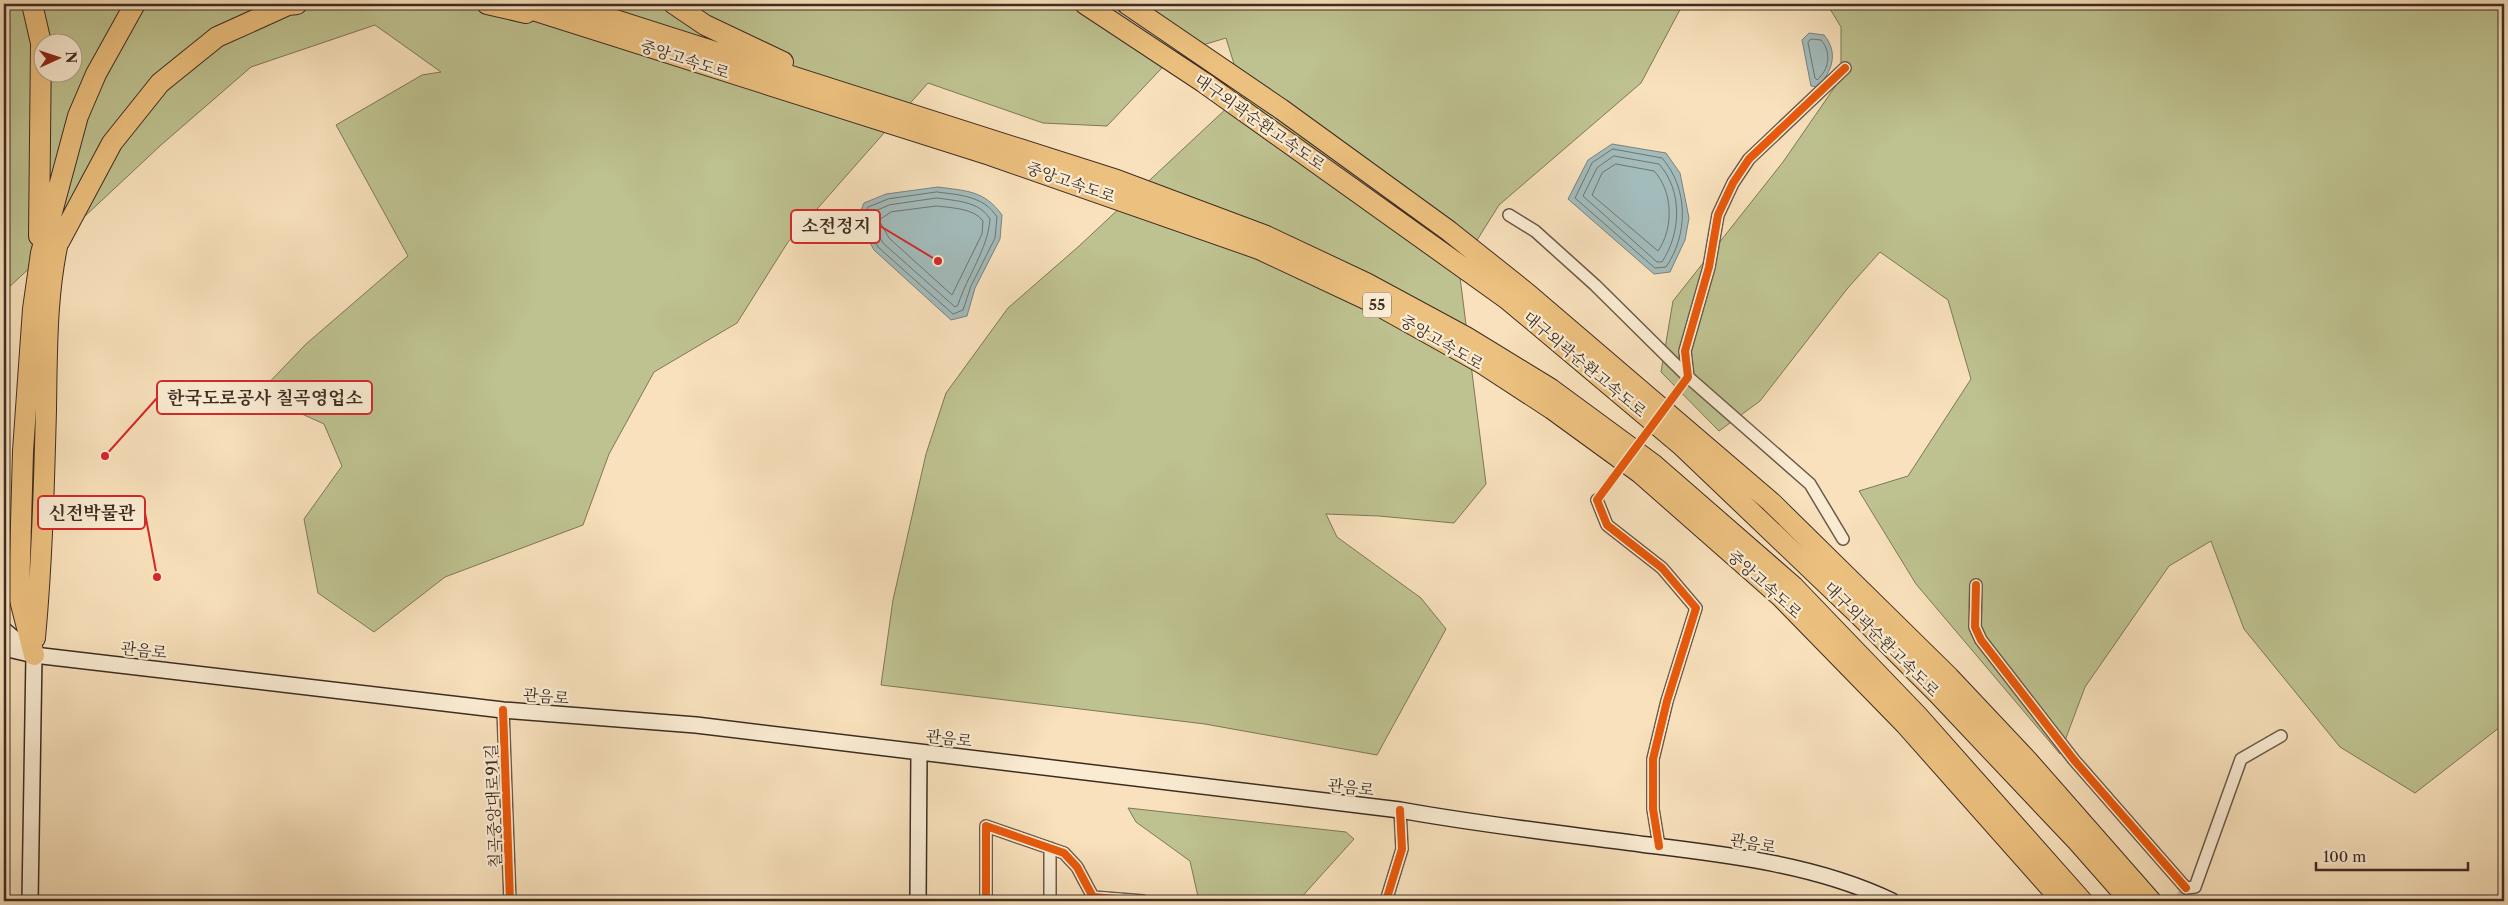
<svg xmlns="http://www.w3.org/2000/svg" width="2508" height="905" viewBox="0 0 2508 905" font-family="'Libre Caslon Text','Noto Serif KR',serif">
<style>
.green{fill:#bec290;stroke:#7e775a;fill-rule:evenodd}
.water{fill:#a2bbbb;stroke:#7a827e}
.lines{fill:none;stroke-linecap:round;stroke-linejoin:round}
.shore{stroke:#70746f;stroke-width:1}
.minor-tunnel{stroke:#d3bd9d;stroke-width:11;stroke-dasharray:11 5.5;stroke-linecap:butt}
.minor-casing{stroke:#6c5949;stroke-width:14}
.secondary-casing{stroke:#3e2c23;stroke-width:18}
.motorway-casing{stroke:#3e2c23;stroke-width:22}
.minor{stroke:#faecd3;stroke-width:11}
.secondary{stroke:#faecd3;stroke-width:15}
.motorway{stroke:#ecc07e;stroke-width:20}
.cycleway-casing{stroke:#faecd3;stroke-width:11}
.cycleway{stroke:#e8590c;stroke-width:8}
.labels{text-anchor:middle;stroke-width:4.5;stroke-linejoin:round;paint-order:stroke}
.shield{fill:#faecd3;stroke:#766658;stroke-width:1}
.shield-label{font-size:15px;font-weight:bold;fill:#3e2c23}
.street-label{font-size:16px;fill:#3e2c23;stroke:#faecd3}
.leader{fill:none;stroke:#d62828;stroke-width:2}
.callout-dot{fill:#d62828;stroke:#faecd3;stroke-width:2}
.callout{fill:#faecd3;stroke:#d62828;stroke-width:2}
.callout-label{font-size:18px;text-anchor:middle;font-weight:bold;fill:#3e2c23}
</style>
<rect width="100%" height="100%" fill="#f8e1bc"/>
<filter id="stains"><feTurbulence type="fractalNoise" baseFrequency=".004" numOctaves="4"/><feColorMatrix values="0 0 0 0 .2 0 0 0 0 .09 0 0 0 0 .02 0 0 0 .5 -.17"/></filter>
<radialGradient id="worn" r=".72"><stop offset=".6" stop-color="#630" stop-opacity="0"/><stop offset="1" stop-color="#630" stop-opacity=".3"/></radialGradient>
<!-- green -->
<path class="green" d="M 4,4 L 1683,4 L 1641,83 L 1499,205 L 1459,269 L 1486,484 L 1454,523 L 1379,516 L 1326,514 L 1337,537 L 1421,598 L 1446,629 L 1377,755 L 1205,724 L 881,685 L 893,600 L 926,454 L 946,393 L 1008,308 L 1078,247 L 1243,93 L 1226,38 L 1176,53 L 1107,126 L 1043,123 L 928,83 L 788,242 L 737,323 L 654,372 L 609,454 L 583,525 L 445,577 L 374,632 L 318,593 L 304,519 L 342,466 L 324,424 L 258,394 L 306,344 L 408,256 L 336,125 L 422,75 L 441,72 L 375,25 L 251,67 L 161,145 L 6,290 L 4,307 ZM 42,42 L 72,42 L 72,72 L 42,72 Z
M 1827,4 L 2504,4 L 2504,724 L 2415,793 L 2340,747 L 2244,629 L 2211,541 L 2169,566 L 2085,687 L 2060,754 L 1916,584 L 1859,491 L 1908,476 L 1971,379 L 1948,300 L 1880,252 L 1847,289 L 1760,401 L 1719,431 L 1661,372 L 1673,301 L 1783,162 L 1841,78 L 1841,27 Z
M 1128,808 L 1346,832 L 1354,839 L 1298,901 L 1199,901 L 1190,861 L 1136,822 Z"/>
<!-- water -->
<path class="water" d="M 1809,33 L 1824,35 C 1839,53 1832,71 1818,87 L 1811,86 L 1802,40 Z
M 1612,144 L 1666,153 L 1680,173 L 1689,218 L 1685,240 L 1670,272 L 1654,274 L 1568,199 L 1588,160 Z
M 938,187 C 966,191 984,190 1002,215 L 1000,239 L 975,288 L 967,316 L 951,320 L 874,250 L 857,220 L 864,203 L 886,194 Z"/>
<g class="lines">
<!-- shore -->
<path class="shore" d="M 1811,39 L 1821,40 C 1832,52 1829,70 1817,80 L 1815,78 L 1808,43 Z
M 1613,149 L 1662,158 C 1689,189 1688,235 1666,267 L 1655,268 L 1575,198 L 1592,163 Z
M 1614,156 L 1659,164 C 1683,191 1681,233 1662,262 L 1657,262 L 1583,196 L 1597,168 Z
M 1616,164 L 1654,171 C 1673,191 1674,228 1658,251 L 1592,195 L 1602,173 Z
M 937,192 C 960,195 984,196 997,217 L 995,238 L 971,286 L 963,310 L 953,314 L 878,247 L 863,220 L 868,207 L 888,199 Z
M 937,198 C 956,201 979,201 990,219 C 988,249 967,276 958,305 L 955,307 L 883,243 L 870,220 L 873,212 L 889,205 Z
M 937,206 C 951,208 974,208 983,221 L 982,234 L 952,295 L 889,238 L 879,220 L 891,212 Z"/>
<!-- minor-tunnel -->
<path class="minor-tunnel" d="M 1597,500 L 1688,377
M 2180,901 L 2186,888"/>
<defs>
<path id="minor" d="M 1509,215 L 1535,231 L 1595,285 L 1688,377 L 1810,484 L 1843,539
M 1688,377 L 1685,351 L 1709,267 L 1718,215 L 1733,183 L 1749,159 L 1845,68
M 1597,500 L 1607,525 L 1662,568 L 1696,608 L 1667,701 L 1653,759 L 1653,809 L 1659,846
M 1976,585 L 1975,627 L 1981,640 L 2074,760 L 2186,888 L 2195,887 L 2241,759 L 2281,736
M 503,710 L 510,901
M 1050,848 L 1050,901
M 986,901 L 986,826 L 1064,853 L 1077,867 L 1093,897 L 1143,901
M 1386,901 L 1402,849 L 1400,810"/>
<path id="secondary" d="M 4,630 L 31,653
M 4,648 L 34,655 L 503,710 L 696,725 L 1400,810 C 1482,825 1565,834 1648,845 C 1730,855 1817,865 1892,901
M 30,901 L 34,655
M 918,901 L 919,752"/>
<path id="motorway" d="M 32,4 L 41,43 L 39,236
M 487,4 L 526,13
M 514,4 L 990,155 L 1259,249 L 1372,302 L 1483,364 L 1552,409 L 1640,473 L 1781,597 L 1905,724 L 2062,901
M 565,4 L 1117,180 L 1264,235 L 1366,283 L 1466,337 L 1551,389 L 1653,464 L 1793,586 L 1917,715 L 2082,901
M 674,4 L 705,25 L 783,62
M 1085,4 L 1203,82 L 1507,299 L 1681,445 L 1859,615 L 1938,694 L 2077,841 L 2130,901
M 1127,4 L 1281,109 L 1449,231 L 1528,294 L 1771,502 L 1949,677 L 2028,761 L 2151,901
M 59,242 L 112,143 L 160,83 L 217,37 L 288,5 L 297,4
M 35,638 C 42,563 44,486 46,410 C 47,350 46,288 61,229
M 34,655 L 19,596 L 23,451 L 33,309 L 41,253 L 78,116 L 96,74 L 135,4"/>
</defs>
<!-- minor casing -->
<use href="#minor" class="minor-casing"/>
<!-- secondary casing -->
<use href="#secondary" class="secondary-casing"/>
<!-- motorway casing -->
<use href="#motorway" class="motorway-casing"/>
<!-- minor -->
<use href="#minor" class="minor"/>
<!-- secondary -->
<use href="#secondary" class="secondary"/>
<!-- motorway -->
<use href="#motorway" class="motorway"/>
<defs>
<path id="cycleway" d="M 1976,585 L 1975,627 L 1981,640 L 2074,760 L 2186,888
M 503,710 L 510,901
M 1659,846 L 1653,809 L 1653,759 L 1667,701 L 1696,608 L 1662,568 L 1607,525 L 1597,500 L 1688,377 L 1685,351 L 1709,267 L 1718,215 L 1733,183 L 1749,159 L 1845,68
M 986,901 L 986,826 L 1064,853 L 1077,867 L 1093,897 L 1143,901
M 1386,901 L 1402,849 L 1400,810"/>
</defs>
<!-- cycleway casing -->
<use href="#cycleway" class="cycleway-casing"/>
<!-- cycleway -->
<use href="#cycleway" class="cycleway"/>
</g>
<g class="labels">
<!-- shield labels -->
<rect class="shield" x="1363" y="292.5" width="28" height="25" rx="4"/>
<g class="shield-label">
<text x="1377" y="310">55</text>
</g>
<!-- street labels -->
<g class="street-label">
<text transform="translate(685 59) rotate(18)" y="6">중앙고속도로</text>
<text transform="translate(1260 122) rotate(35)" y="6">대구외곽순환고속도로</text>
<text transform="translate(1071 182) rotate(19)" y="6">중앙고속도로</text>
<text transform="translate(1442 342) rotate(30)" y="6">중앙고속도로</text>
<text transform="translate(1585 364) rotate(40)" y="6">대구외곽순환고속도로</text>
<text transform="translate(1765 584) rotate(42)" y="6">중앙고속도로</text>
<text transform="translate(1882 639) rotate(45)" y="6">대구외곽순환고속도로</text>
<text transform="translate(144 650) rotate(6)" y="6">관음로</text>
<text transform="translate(546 696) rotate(5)" y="6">관음로</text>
<text transform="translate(949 738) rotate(7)" y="6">관음로</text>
<text transform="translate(1351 787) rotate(7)" y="6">관음로</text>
<text transform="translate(493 806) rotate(-92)" y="6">칠곡중앙대로91길</text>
<text transform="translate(1753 843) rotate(11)" y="6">관음로</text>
</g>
</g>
<!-- callouts -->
<path class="leader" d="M938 261L880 226M105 456L157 398M157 577L145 513"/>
<g class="callout-dot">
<circle cx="938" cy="261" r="5"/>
<circle cx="105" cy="456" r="5"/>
<circle cx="157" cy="577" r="5"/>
</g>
<g class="callout">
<rect x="791" y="210" width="89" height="33" rx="5"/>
<rect x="157" y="381" width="215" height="33" rx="5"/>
<rect x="38" y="496" width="107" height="33" rx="5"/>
</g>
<g class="callout-label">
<text x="836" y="232">소전정지</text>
<text x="265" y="404">한국도로공사 칠곡영업소</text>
<text x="92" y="519">신전박물관</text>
</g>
<!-- margin -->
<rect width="2508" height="905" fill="none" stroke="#f8e1bc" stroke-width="20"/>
<rect x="5" y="5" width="2498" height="895" fill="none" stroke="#3e2c23" stroke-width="2.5"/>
<rect x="10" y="10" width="2488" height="885" fill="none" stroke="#3e2c23"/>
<!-- north arrow -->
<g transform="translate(58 58) rotate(87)"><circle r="24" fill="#faecd3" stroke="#af9f8d"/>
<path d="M0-4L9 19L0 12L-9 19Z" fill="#8f2418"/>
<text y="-8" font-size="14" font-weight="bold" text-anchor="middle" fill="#3e2c23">N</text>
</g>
<!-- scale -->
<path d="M2316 862v8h152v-8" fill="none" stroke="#3e2c23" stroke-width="2.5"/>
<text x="2323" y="862" font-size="15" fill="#3e2c23" stroke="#faecd3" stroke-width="4" paint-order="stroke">100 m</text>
<rect width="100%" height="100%" filter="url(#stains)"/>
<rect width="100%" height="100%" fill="url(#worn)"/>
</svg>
